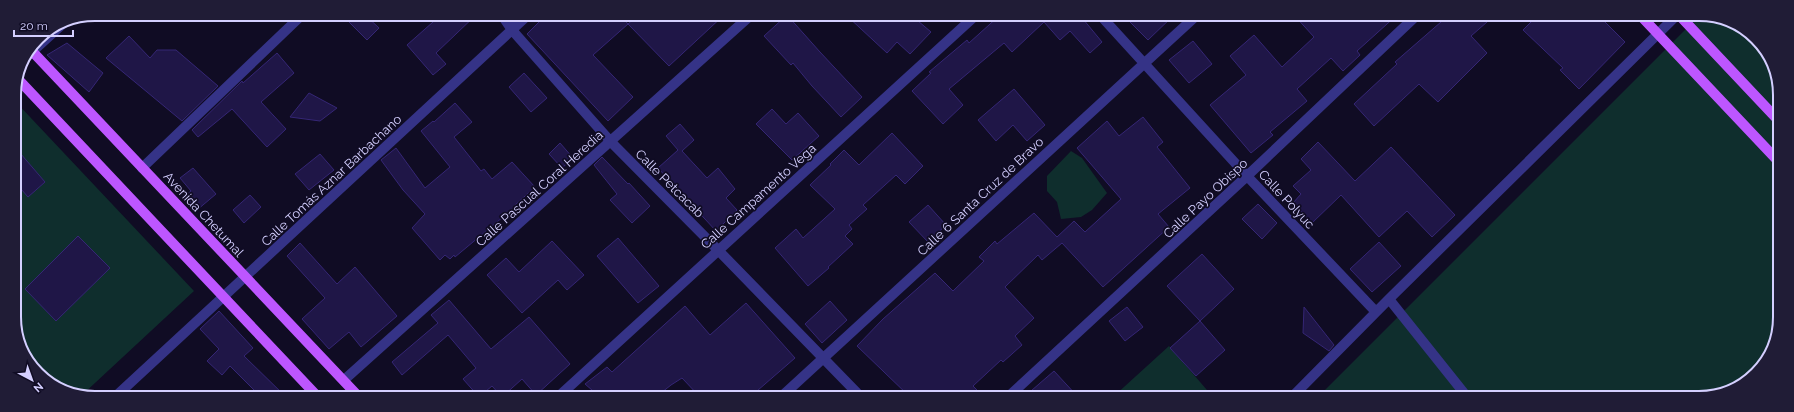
<svg xmlns="http://www.w3.org/2000/svg" width="1794" height="412" viewBox="0 0 1794 412" font-family="Raleway,sans-serif">
<style>
.green{fill:#0f2e2d}
.building{fill:#1f1647;stroke:#352675}
.lines{fill:none;stroke-linecap:round;stroke-linejoin:round}
.minor{stroke:#353387;stroke-width:10}
.major{stroke:#bd56ff;stroke-width:10}
.labels{text-anchor:middle;stroke-width:3.5;stroke-linejoin:round;paint-order:stroke}
.street-label{font-size:13px;fill:#d4cfff;stroke:#100c24}
.rim{fill:none;stroke:#d4cfff;stroke-width:2}
</style>
<rect width="100%" height="100%" fill="#100c24"/>
<!-- green -->
<path class="green" d="M 1685,15 L 1715,16 L 1756,38 L 1778,79 L 1778,333 L 1753,378 L 1704,398 L 1317,398 L 1692,23 Z
M 14,100 L 194,291 L 81,396 L 38,374 L 16,333 Z
M 1071,151 L 1082,158 L 1107,193 L 1092,210 L 1081,217 L 1061,219 L 1057,202 L 1047,191 L 1047,176 Z
M 1169,346 L 1213,397 L 1113,397 Z"/>
<!-- building -->
<path class="building" d="M 341,14 L 364,14 L 379,28 L 367,40 Z
M 442,14 L 477,14 L 436,53 L 446,64 L 433,75 L 407,45 Z
M 547,14 L 619,14 L 628,24 L 593,55 L 633,97 L 608,121 L 527,34 Z
M 638,15 L 724,15 L 669,66 L 628,24 Z
M 787,15 L 820,52 L 862,97 L 841,117 L 812,86 L 793,63 L 791,65 L 764,36 Z
M 846,15 L 911,15 L 931,32 L 910,54 L 897,42 L 887,53 Z
M 1000,15 L 1088,15 L 1083,19 L 1102,42 L 1090,53 L 1070,31 L 1060,40 L 1044,22 L 1012,52 L 1004,43 L 949,89 L 963,105 L 943,124 L 912,91 L 931,73 L 929,72 L 967,40 L 969,43 Z
M 1123,15 L 1174,15 L 1148,40 Z
M 1294,15 L 1397,15 L 1357,51 L 1360,55 L 1343,71 L 1331,58 L 1297,89 L 1307,101 L 1270,132 L 1273,135 L 1251,153 L 1210,105 L 1246,75 L 1230,56 L 1254,35 L 1282,67 L 1314,37 Z
M 1449,15 L 1495,15 L 1471,36 L 1487,53 L 1438,102 L 1419,84 L 1374,126 L 1354,104 L 1397,64 L 1395,62 Z
M 1538,15 L 1598,15 L 1625,42 L 1579,89 L 1560,70 L 1563,68 L 1523,30 Z
M 129,36 L 150,58 L 157,50 L 176,50 L 218,86 L 182,121 L 106,58 Z
M 1193,41 L 1212,64 L 1189,83 L 1169,60 Z
M 67,43 L 103,73 L 89,92 L 47,55 Z
M 277,53 L 294,73 L 261,102 L 286,129 L 267,147 L 232,109 L 198,137 L 192,130 L 242,81 L 243,83 Z
M 524,73 L 547,98 L 531,112 L 509,87 Z
M 1014,89 L 1045,125 L 1027,141 L 1013,125 L 996,141 L 978,120 Z
M 309,93 L 337,108 L 320,121 L 290,117 Z
M 455,103 L 472,122 L 454,137 L 481,171 L 484,169 L 492,179 L 512,162 L 535,187 L 514,206 L 515,207 L 455,257 L 454,255 L 450,259 L 445,255 L 440,260 L 412,228 L 425,214 L 403,190 L 381,160 L 396,148 L 425,188 L 450,167 L 421,131 L 433,121 L 434,122 Z
M 772,109 L 786,124 L 798,113 L 819,136 L 792,160 L 756,124 Z
M 1143,117 L 1163,142 L 1157,147 L 1190,188 L 1158,214 L 1169,227 L 1103,287 L 1062,243 L 1042,260 L 1038,255 L 1005,287 L 1034,318 L 1015,336 L 1022,345 L 1003,362 L 1001,360 L 973,386 L 984,397 L 910,397 L 857,346 L 883,319 L 935,273 L 953,291 L 984,261 L 979,257 L 995,241 L 997,244 L 1034,213 L 1057,237 L 1074,221 L 1085,232 L 1121,199 L 1077,148 L 1107,121 L 1119,136 Z
M 680,124 L 694,140 L 682,151 L 707,178 L 718,168 L 735,189 L 726,198 L 737,210 L 716,231 L 658,168 L 678,150 L 666,136 Z
M 892,133 L 923,166 L 905,184 L 896,175 L 863,205 L 867,209 L 849,225 L 852,229 L 845,236 L 853,244 L 828,267 L 829,268 L 808,286 L 775,248 L 796,229 L 803,238 L 835,209 L 810,185 L 831,165 L 830,164 L 844,150 L 859,165 Z
M 1318,142 L 1355,181 L 1391,147 L 1455,215 L 1432,237 L 1407,211 L 1379,237 L 1341,195 L 1312,223 L 1293,203 L 1301,194 L 1293,186 L 1311,170 L 1301,159 Z
M 560,143 L 573,158 L 562,168 L 549,154 Z
M 14,146 L 45,182 L 28,197 L 15,182 Z
M 320,154 L 334,170 L 309,190 L 295,174 Z
M 602,157 L 628,184 L 629,183 L 650,206 L 632,223 L 610,200 L 617,194 L 594,165 Z
M 193,168 L 216,194 L 197,210 L 185,196 L 191,191 L 180,178 Z
M 250,195 L 261,207 L 244,223 L 233,210 Z
M 1258,204 L 1277,223 L 1262,239 L 1242,219 Z
M 928,205 L 946,225 L 928,242 L 909,222 Z
M 78,236 L 110,268 L 56,321 L 25,289 Z
M 618,238 L 659,286 L 638,303 L 597,256 Z
M 552,241 L 584,275 L 567,290 L 558,280 L 522,313 L 487,275 L 506,258 L 519,272 Z
M 1379,242 L 1401,266 L 1372,292 L 1350,269 Z
M 300,243 L 337,284 L 355,267 L 397,316 L 361,347 L 349,332 L 329,349 L 302,319 L 325,298 L 287,256 Z
M 1202,254 L 1234,289 L 1200,321 L 1167,286 Z
M 449,300 L 491,349 L 529,317 L 570,364 L 536,395 L 522,379 L 502,397 L 492,386 L 479,397 L 463,379 L 476,368 L 448,335 L 402,375 L 392,362 L 438,323 L 431,315 Z
M 830,301 L 847,320 L 822,343 L 805,324 Z
M 746,303 L 795,358 L 750,397 L 700,397 L 682,378 L 671,385 L 656,397 L 600,397 L 585,384 L 607,367 L 612,372 L 685,306 L 710,335 Z
M 1127,307 L 1143,327 L 1125,341 L 1109,321 Z
M 1304,307 L 1334,345 L 1329,351 L 1303,333 Z
M 219,311 L 253,348 L 244,356 L 286,397 L 261,397 L 230,366 L 222,375 L 207,361 L 219,349 L 200,329 Z
M 1200,321 L 1225,350 L 1196,376 L 1170,348 Z
M 1054,371 L 1078,397 L 1024,397 Z"/>
<g class="lines">
<!-- minor -->
<path class="minor" d="M 501,14 L 512,30 L 611,142 L 718,250 L 861,397
M 1100,15 L 1247,176 L 1376,312
M 23,60 L 67,20
M 142,168 L 303,14
M 1389,299 L 1468,398
M 344,380 L 751,15
M 115,397 L 529,14
M 558,397 L 976,15
M 781,397 L 1197,15
M 1008,397 L 1247,176 L 1417,15
M 1292,397 L 1389,299 L 1677,15"/>
<!-- major -->
<path class="major" d="M 1640,15 L 1778,161
M 1679,15 L 1778,120
M 30,49 L 359,397
M 17,78 L 318,397"/>
</g>
<g class="labels">
<!-- street labels -->
<g class="street-label">
<text transform="translate(331 180) rotate(-43)" y="5">Calle Tomás Aznar Barbachano</text>
<text transform="translate(670 183) rotate(45)" y="5">Calle Petcacab</text>
<text transform="translate(539 188) rotate(-42)" y="5">Calle Pascual Coral Heredia</text>
<text transform="translate(758 196) rotate(-42)" y="5">Calle Campamento Vega</text>
<text transform="translate(980 196) rotate(-43)" y="5">Calle 6 Santa Cruz de Bravo</text>
<text transform="translate(1205 198) rotate(-43)" y="5">Calle Payo Obispo</text>
<text transform="translate(1287 199) rotate(47)" y="5">Calle Polyuc</text>
<text transform="translate(204 214) rotate(47)" y="5">Avenida Chetumal</text>
</g>
</g>
<!-- crop -->
<path d="M0 0H1794V412H0ZM95 21H1699A74 74 0 0 1 1773 95V317A74 74 0 0 1 1699 391H95A74 74 0 0 1 21 317V95A74 74 0 0 1 95 21Z" fill="#201c36" fill-rule="evenodd"/>
<path class="rim" d="M95 21H1699A74 74 0 0 1 1773 95V317A74 74 0 0 1 1699 391H95A74 74 0 0 1 21 317V95A74 74 0 0 1 95 21Z"/>
<!-- north arrow -->
<g transform="translate(32 380) rotate(139)" stroke="#100c24" stroke-width="3" paint-order="stroke">
<path d="M0-3L7 15L0 10L-7 15Z" fill="#d4cfff"/>
<text y="-6" font-size="11" font-weight="bold" text-anchor="middle" fill="#d4cfff">N</text>
</g>
<!-- scale -->
<path d="M14 30v6h59v-6" fill="none" stroke="#d4cfff" stroke-width="2"/>
<text x="20" y="30" font-size="12" fill="#d4cfff" stroke="#100c24" stroke-width="3" paint-order="stroke">20 m</text>
</svg>
